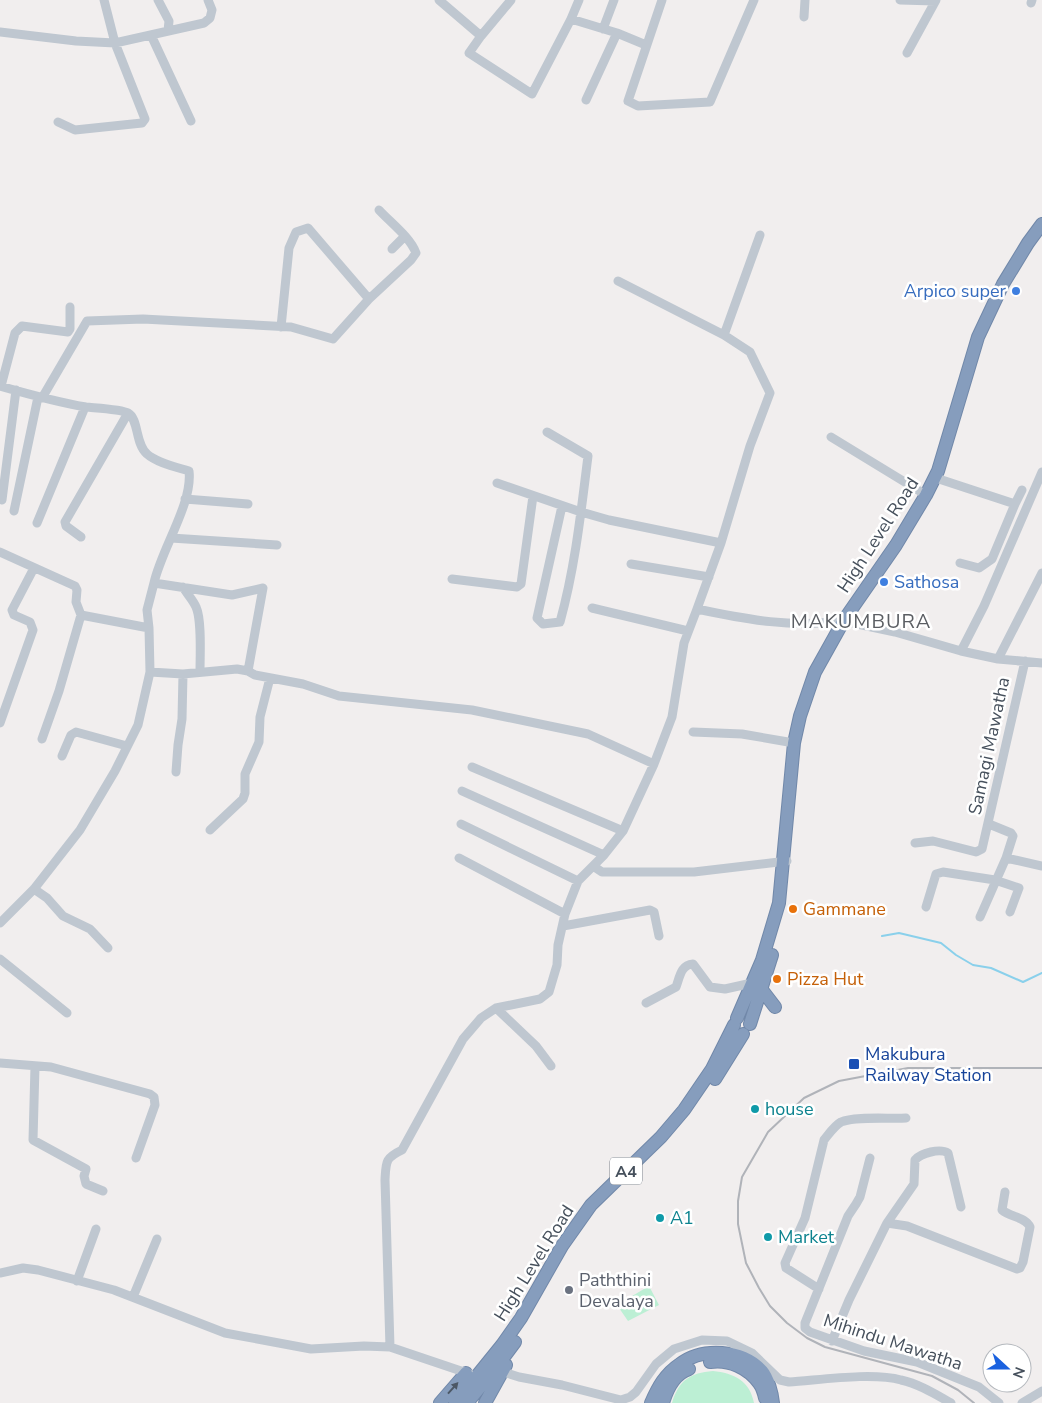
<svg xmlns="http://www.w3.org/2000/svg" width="1042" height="1403" viewBox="0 0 1042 1403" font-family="'Nunito Sans',sans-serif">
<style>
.green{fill:#bcefd4}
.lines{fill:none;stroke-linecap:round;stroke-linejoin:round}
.stream{stroke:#8ad0eb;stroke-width:2}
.highway-casing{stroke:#7188a9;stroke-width:14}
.minor{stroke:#bfc7d0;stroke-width:9}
.highway{stroke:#869dbd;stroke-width:12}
.rail{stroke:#b0b3b9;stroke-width:2}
.oneway{fill:#4c5866}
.shop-dot{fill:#3f7fe0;stroke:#fff;stroke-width:2}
.food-dot{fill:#e8710a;stroke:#fff;stroke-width:2}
.transit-dot{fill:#1a4fb4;stroke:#fff;stroke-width:2}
.culture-dot{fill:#0f9aa8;stroke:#fff;stroke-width:2}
.worship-dot{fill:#6b7280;stroke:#fff;stroke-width:2}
.labels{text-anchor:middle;stroke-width:5;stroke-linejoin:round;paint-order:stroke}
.shield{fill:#fff;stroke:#7e848d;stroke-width:1}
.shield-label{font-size:16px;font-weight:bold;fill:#46505c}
.shop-label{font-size:18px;fill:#366cbe;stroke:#fff;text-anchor:end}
.street-label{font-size:18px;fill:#46505c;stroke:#fff}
.food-label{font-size:18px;fill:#c56008;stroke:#fff;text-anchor:start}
.transit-label{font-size:18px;fill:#164399;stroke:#fff;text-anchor:start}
.culture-label{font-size:18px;fill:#0d838f;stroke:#fff;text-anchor:start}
.worship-label{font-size:18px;fill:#5b616d;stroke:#fff;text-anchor:start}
.quarter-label{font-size:20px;letter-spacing:1px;fill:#5b5e63;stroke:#fff}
</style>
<rect width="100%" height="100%" fill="#f1eeee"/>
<!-- green -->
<path class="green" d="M 649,1286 L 659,1305 L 628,1321 L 617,1305 Z
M 713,1371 C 734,1373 750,1381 754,1403 L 672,1403 C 679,1380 690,1373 713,1371 Z"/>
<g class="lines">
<!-- stream -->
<path class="stream" d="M 882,936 L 899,933 L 941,943 L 956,955 L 973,965 L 991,968 L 1023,982 L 1042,973"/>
<defs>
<path id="highway" d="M 762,990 L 775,1007
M 737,1018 L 762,960 L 779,903 L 794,743 L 800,716 L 815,672 L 844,620 L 896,545 L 926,495 L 938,471 L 978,337 L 1003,284 L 1028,243 L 1042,224
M 750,1024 L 772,955
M 715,1079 L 743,1034
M 710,1362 C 729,1359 748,1368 759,1383 C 762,1387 764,1393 765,1398
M 440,1403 L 466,1373
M 455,1403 L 502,1345 L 521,1318 L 562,1246 L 591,1205 L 661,1137 L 684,1110 L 712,1069 L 734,1025
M 467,1403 L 495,1369 L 515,1342
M 485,1403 L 506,1365
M 651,1403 C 658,1387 665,1374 680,1364 C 702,1347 743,1349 762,1371 C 768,1378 772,1393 773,1403
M 663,1403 C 667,1389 674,1374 689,1369"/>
</defs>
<!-- highway casing -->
<use href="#highway" class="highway-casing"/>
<!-- minor -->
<path class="minor" d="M 158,0 L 169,21 L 168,31
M 439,0 L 481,36 L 511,0
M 662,0 L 628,101 L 638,106 L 710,102 L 754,0
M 900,0 L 935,1
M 1031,3 L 1032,0
M 804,17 L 805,0
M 571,19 L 579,0
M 603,29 L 614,0
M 0,32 L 76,41 L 115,43 L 204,23 L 210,18 L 212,10 L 208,0
M 151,35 L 191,121
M 481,36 L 469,53 L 532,94 L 571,19 L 617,33 L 646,45
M 907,53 L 936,0
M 586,100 L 617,33
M 58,122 L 75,130 L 142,123 L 145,119 L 115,43 L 104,0
M 392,249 L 404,237
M 618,281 L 724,335 L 750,352 L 770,393 L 750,446 L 721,543
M 281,327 L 289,248 L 296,232 L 308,228 L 369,299
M 724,335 L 760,235
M 0,386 C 28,394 57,402 86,407 C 96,408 121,409 128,413 C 139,419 135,444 147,454 C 157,463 176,467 189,471 C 193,503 161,550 154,583
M 1,386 L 15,333 L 22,326 L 68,332 L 70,329 L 70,307
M 42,398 L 87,321 L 143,319 L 291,327 L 333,339 L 369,299 L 411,260 L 416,253 C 410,237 391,223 379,210
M 547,432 L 588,456 C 581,512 575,568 560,622 L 543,624 L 537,618 L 562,506
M 831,437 L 926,495
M 939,479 L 1015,504 L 992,559 L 979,568 L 960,563
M 497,483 L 581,512 L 609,520 L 721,543 L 697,609
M 185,499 L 248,504
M 2,500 L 16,390
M 1015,504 L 1022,490
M 14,511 L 38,397
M 37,523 L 85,407
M 81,537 L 66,526 L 65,522 L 128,413
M 171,538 L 277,545
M 0,552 L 75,586 L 77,590 L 76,602 L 81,615
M 631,564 L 709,577
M 452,579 L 517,587 L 521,584 L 533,496
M 183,587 C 187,594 193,600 196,607 C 202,620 200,656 200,671
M 592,608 L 688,631
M 961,651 L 984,606 L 1042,472
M 998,659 L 1042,573
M 150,672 L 183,674 L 237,669 L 248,671 L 255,675 L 303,684 L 339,696 L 472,710 L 588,734 L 654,764
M 0,723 L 33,630 L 30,622 L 14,615 L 12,610 L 34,568
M 693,732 L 742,734 L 794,743
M 42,739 L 59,691 L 81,615 L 149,628
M 62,756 L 71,735 L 76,732 L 127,746
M 472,767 L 623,831
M 176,772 L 178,745 L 182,719 L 183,674
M 462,791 L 604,855
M 461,824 L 578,881
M 210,830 L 243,799 L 245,793 L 245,774 L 259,742 L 260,717 L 270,678
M 915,843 L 933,841 L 976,852 L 982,849 L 1025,661
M 459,858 L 565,914
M 1006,858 L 1042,866
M 593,866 L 602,872 L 694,872 L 787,861
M 34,889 L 47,898 L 63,916 L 90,929 L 108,948
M 926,907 L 936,874 L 943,872 L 995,880 L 1019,888 L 1010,912
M 980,917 L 1006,858 L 1013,836 L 1011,833 L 989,824
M 0,923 L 34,889 L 80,830 L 115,771 L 138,725 L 150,672 L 149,628 L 147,610 L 154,583 L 232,595 L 263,588 L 248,671
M 563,926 L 650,910 L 654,912 L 659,936
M 0,959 L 67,1013
M 646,1003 L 676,987 C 680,976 681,965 693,964 L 710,987 L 725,989 L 752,983
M 496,1008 L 536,1046 L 551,1066
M 0,1063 L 51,1067 L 150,1094 L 154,1097 L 155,1105 L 136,1158
M 35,1066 L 33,1140 L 86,1169 L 84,1176 L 86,1184 L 103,1191
M 870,1158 L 860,1197 L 856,1204 L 848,1216 L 805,1323 L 805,1328 L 810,1332 L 864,1351 L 917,1362 L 979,1387 L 999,1403
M 887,1223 L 914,1184 L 915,1160 C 921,1153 940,1148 948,1153 L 961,1207
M 0,1273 L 23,1268 L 38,1270 L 114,1290 L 225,1333 L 311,1349 L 364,1346 L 390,1347 L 470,1374
M 77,1281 L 96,1229
M 819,1289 L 786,1268 L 785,1263 L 805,1218 L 824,1140 C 829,1134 834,1126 841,1122 C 854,1116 890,1119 906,1118
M 133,1297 L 157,1239
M 832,1341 L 849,1300 L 887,1223 L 907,1226 L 1017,1269 L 1020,1268 L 1023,1262 L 1030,1227 C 1026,1217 1010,1217 1002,1210 L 1005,1192
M 390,1347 L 385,1180 C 386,1162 385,1158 402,1150 L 463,1039 L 481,1018 L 496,1008 L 540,999 L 549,992 L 557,965 L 558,945 L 565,914 L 578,881 L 604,855 L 623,831 L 654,764 L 672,717 L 684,643 L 697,609 C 744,619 796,629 844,620 L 848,622 L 895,632 L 961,651 L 998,659 L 1042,663
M 497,1370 L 519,1377 L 562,1385 L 621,1400 L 630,1397 L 636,1392 L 656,1364 L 674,1349 L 702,1340 L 727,1341 L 752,1353 L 780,1380 L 789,1382 C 820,1380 872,1372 901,1380 C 919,1384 935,1394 951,1403
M 1022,1403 L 1042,1391"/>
<!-- highway -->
<use href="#highway" class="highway"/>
<!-- rail -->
<path class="rail" d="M 974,1403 L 958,1390 L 932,1376 L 825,1347 L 807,1338 L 787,1323 L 770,1306 L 759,1288 L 746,1263 L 738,1224 L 738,1201 L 742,1177 L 768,1132 L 804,1098 L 839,1081 L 908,1068 L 1042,1068"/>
</g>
<!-- one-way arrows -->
<defs><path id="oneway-solid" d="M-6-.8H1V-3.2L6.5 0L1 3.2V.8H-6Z" transform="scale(1.25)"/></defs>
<use class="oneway" href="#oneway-solid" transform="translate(453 1388) rotate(-48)"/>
<!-- markers -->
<g class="shop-dot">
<circle cx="1016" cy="291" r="5"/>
<circle cx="884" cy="582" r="5"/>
</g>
<g class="food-dot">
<circle cx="793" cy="909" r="5"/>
<circle cx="777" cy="979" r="5"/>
</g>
<rect class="transit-dot" x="848" y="1058" width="12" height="12" rx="2.5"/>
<g class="culture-dot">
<circle cx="755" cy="1109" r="5"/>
<circle cx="660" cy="1218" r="5"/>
<circle cx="768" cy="1237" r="5"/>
</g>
<circle class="worship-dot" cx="569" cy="1290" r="5"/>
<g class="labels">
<!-- shield labels -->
<rect class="shield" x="610" y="1157.5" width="32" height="27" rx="4"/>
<g class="shield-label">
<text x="626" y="1177">A4</text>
</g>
<!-- shop labels -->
<g class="shop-label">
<text x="1006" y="297">Arpico super</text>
<text x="894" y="588" text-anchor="start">Sathosa</text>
</g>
<!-- street labels -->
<g class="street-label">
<text transform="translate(878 535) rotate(-57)" y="6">High Level Road</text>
<text transform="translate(989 746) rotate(-78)" y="6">Samagi Mawatha</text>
<text transform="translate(534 1263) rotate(-58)" y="6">High Level Road</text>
<text transform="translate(893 1342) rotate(18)" y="6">Mihindu Mawatha</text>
</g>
<!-- food labels -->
<g class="food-label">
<text x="803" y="915">Gammane</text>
<text x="787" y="985">Pizza Hut</text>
</g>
<!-- transit labels -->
<g class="transit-label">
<text x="865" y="1060">Makubura<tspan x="865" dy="21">Railway Station</tspan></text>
</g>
<!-- culture labels -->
<g class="culture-label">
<text x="765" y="1115">house</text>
<text x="670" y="1224">A1</text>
<text x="778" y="1243">Market</text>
</g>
<!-- worship labels -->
<g class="worship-label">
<text x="579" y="1286">Paththini<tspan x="579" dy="21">Devalaya</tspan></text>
</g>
<!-- quarter labels -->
<g class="quarter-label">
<text x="861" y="628">MAKUMBURA</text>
</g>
</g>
<!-- north arrow -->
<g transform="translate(1007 1368) rotate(111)"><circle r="24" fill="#ffffff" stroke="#b5b9be"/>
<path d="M0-4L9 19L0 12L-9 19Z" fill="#1a61df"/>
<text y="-8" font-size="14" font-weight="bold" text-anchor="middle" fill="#46505c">N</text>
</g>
</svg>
